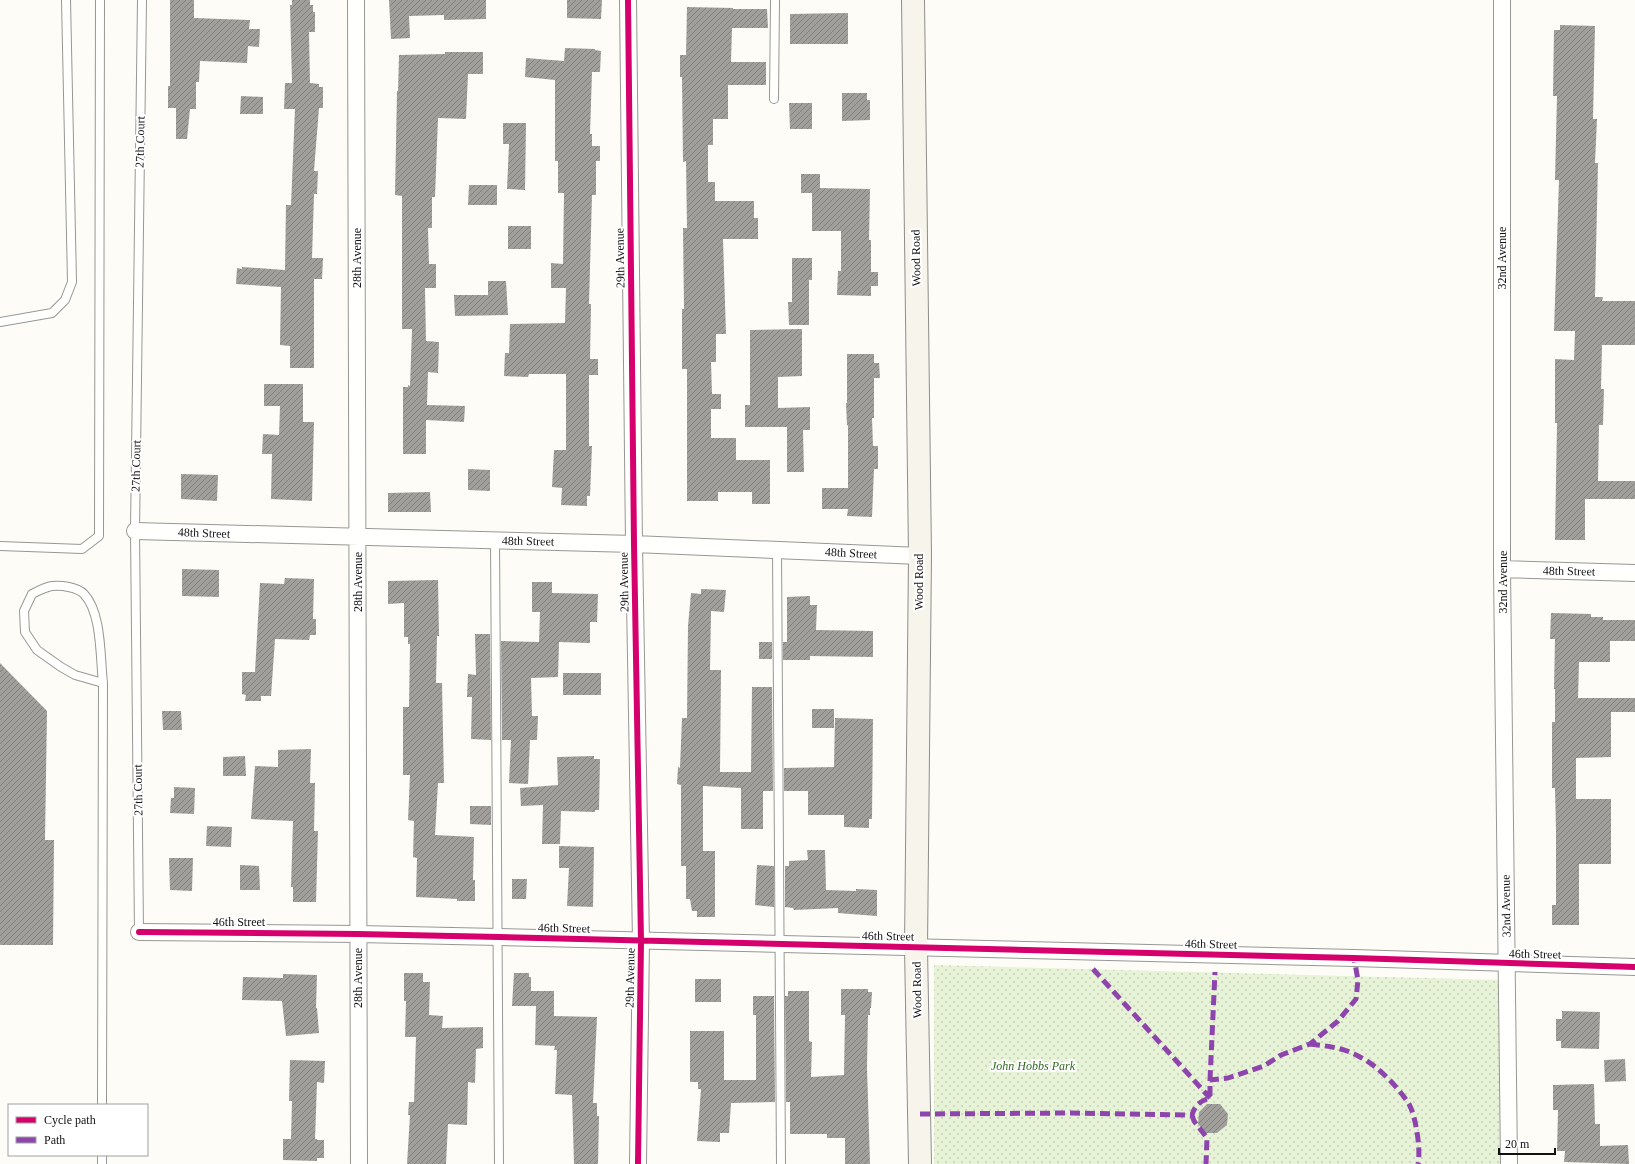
<svg xmlns="http://www.w3.org/2000/svg" width="1635" height="1164" viewBox="0 0 1635 1164" font-family="Georgia,serif">
<style>
.park{fill:url(#park-dots)}
.building{fill:url(#building-hatch)}
.lines{fill:none;stroke-linecap:round;stroke-linejoin:round}
.lane-casing{stroke:#979795;stroke-width:10}
.street-casing{stroke:#979795;stroke-width:18}
.secondary-casing{stroke:#8e8d8b;stroke-width:24}
.lane{stroke:#fffffe;stroke-width:8}
.street{stroke:#fffffe;stroke-width:16}
.secondary{stroke:#f6f4eb;stroke-width:22}
.quiet{stroke:#8e44ad;stroke-width:5;stroke-dasharray:10 5;stroke-linecap:butt}
.cycleway-casing{stroke:#fff;stroke-width:8}
.cycleway{stroke:#d6006c;stroke-width:6}
.labels{text-anchor:middle;stroke-width:4;stroke-linejoin:round;paint-order:stroke}
.street-label{font-size:12px;fill:#111;stroke:#fff}
.park-label{font-size:12px;font-style:italic;fill:#2f6b1f;stroke:#fff}
</style>
<defs>
<pattern id="park-dots" width="8" height="8" patternUnits="userSpaceOnUse"><rect width="8" height="8" fill="#e7f3d7"/><path d="M2 2h.1M6 6h.1" fill="none" stroke="#c5cfb8" stroke-width="1.8" stroke-linecap="round"/></pattern>
<pattern id="building-hatch" width="6" height="6" patternUnits="userSpaceOnUse"><rect width="6" height="6" fill="#a19f9c"/><path d="M-1 1l2-2M0 6l6-6M5 7l2-2" fill="none" stroke="#82807e"/></pattern>
</defs>
<rect width="100%" height="100%" fill="#fdfcf7"/>
<!-- park -->
<path class="park" d="M 934,965 L 1501,980 L 1500,1164 L 934,1164 Z"/>
<!-- building -->
<path class="building" d="M 170,0 L 194,0 L 194,18 L 250,20 L 249,29 L 260,29 L 259,47 L 248,46 L 247,63 L 200,61 L 199,82 L 196,82 L 196,109 L 190,109 L 187,139 L 176,139 L 176,108 L 168,108 L 168,86 L 170,86 Z
M 292,0 L 310,0 L 310,5 L 313,5 L 313,12 L 315,12 L 315,32 L 309,32 L 310,83 L 319,84 L 319,87 L 323,87 L 323,108 L 319,108 L 314,171 L 318,171 L 317,194 L 314,194 L 312,258 L 323,258 L 322,279 L 314,279 L 314,368 L 290,368 L 290,346 L 280,345 L 281,287 L 236,284 L 237,268 L 242,269 L 242,267 L 285,270 L 286,205 L 291,205 L 295,109 L 284,109 L 285,83 L 292,83 L 290,5 L 292,5 Z
M 389,0 L 486,0 L 486,19 L 444,20 L 444,15 L 409,16 L 410,38 L 391,39 Z
M 567,0 L 602,0 L 601,19 L 567,18 Z
M 687,7 L 733,8 L 733,9 L 767,9 L 768,28 L 732,28 L 731,62 L 766,62 L 766,85 L 728,85 L 728,119 L 713,119 L 713,145 L 708,145 L 708,182 L 715,182 L 715,201 L 754,201 L 754,218 L 758,218 L 758,239 L 723,239 L 726,334 L 716,334 L 716,362 L 711,362 L 712,394 L 721,394 L 721,409 L 711,409 L 711,438 L 736,438 L 736,460 L 770,460 L 770,504 L 752,504 L 752,492 L 718,492 L 718,501 L 687,501 L 687,369 L 682,369 L 682,309 L 684,309 L 683,228 L 687,228 L 686,161 L 683,162 L 682,77 L 680,77 L 680,55 L 686,55 Z
M 848,13 L 848,44 L 790,44 L 790,14 Z
M 1560,25 L 1595,26 L 1593,119 L 1597,119 L 1595,163 L 1598,163 L 1595,297 L 1603,297 L 1602,301 L 1635,301 L 1635,345 L 1602,345 L 1601,389 L 1604,389 L 1603,425 L 1599,425 L 1598,481 L 1635,481 L 1635,499 L 1585,499 L 1585,540 L 1555,540 L 1557,423 L 1555,423 L 1555,359 L 1574,360 L 1575,331 L 1554,331 L 1559,180 L 1555,180 L 1557,96 L 1553,96 L 1554,30 L 1560,30 Z
M 565,48 L 595,49 L 595,50 L 601,51 L 600,72 L 592,72 L 590,134 L 592,134 L 592,146 L 600,146 L 600,161 L 596,161 L 596,195 L 592,195 L 589,304 L 591,304 L 590,359 L 598,359 L 598,375 L 589,375 L 589,446 L 592,446 L 590,496 L 587,496 L 587,506 L 561,505 L 562,488 L 552,487 L 554,450 L 566,450 L 566,374 L 529,374 L 528,377 L 504,376 L 505,353 L 509,353 L 510,324 L 565,323 L 566,288 L 551,288 L 551,263 L 563,264 L 564,193 L 558,193 L 558,161 L 555,161 L 555,80 L 525,77 L 526,58 L 564,61 Z
M 445,52 L 483,52 L 483,74 L 468,74 L 466,119 L 438,118 L 435,197 L 432,197 L 432,228 L 428,228 L 429,264 L 436,264 L 436,288 L 425,288 L 426,341 L 439,342 L 438,373 L 428,372 L 427,405 L 465,406 L 464,422 L 426,420 L 426,454 L 403,454 L 403,387 L 408,387 L 408,385 L 410,386 L 412,329 L 402,329 L 402,196 L 395,195 L 397,91 L 398,91 L 399,55 L 445,54 Z
M 842,93 L 867,93 L 867,100 L 870,100 L 870,120 L 842,121 Z
M 241,96 L 263,97 L 263,114 L 240,114 Z
M 789,103 L 812,103 L 812,129 L 790,129 Z
M 503,123 L 526,123 L 525,190 L 507,189 L 509,144 L 503,144 Z
M 801,174 L 820,174 L 820,188 L 870,189 L 869,240 L 871,240 L 871,272 L 878,272 L 878,286 L 871,286 L 871,296 L 837,295 L 838,271 L 841,271 L 841,231 L 812,231 L 812,193 L 801,193 Z
M 469,185 L 497,185 L 497,205 L 468,205 Z
M 508,226 L 531,226 L 531,249 L 508,249 Z
M 792,258 L 812,258 L 812,280 L 809,280 L 809,325 L 789,325 L 788,302 L 792,302 Z
M 488,281 L 506,281 L 508,315 L 455,316 L 454,295 L 488,295 Z
M 802,329 L 802,376 L 778,377 L 778,408 L 810,407 L 810,430 L 803,430 L 804,472 L 787,472 L 787,427 L 745,427 L 745,405 L 750,405 L 750,330 Z
M 847,354 L 874,354 L 874,363 L 879,363 L 880,378 L 874,378 L 874,418 L 872,418 L 873,446 L 878,446 L 878,469 L 874,469 L 872,517 L 847,516 L 848,509 L 822,509 L 822,488 L 848,488 L 848,425 L 847,425 L 846,403 L 847,403 Z
M 264,384 L 303,384 L 303,422 L 314,422 L 312,501 L 271,499 L 272,454 L 262,454 L 263,434 L 279,435 L 280,406 L 264,406 Z
M 468,469 L 490,470 L 490,491 L 468,490 Z
M 181,474 L 218,475 L 217,501 L 181,499 Z
M 430,492 L 431,512 L 388,512 L 388,493 Z
M 182,569 L 219,570 L 219,597 L 182,596 Z
M 285,578 L 314,579 L 313,619 L 316,619 L 316,635 L 310,635 L 309,640 L 275,639 L 271,696 L 261,696 L 261,701 L 245,701 L 246,695 L 242,694 L 242,672 L 255,672 L 260,583 L 284,584 Z
M 438,580 L 439,636 L 437,636 L 436,683 L 442,683 L 444,783 L 438,783 L 435,835 L 474,837 L 473,880 L 475,880 L 475,901 L 457,901 L 457,899 L 416,897 L 417,858 L 413,857 L 414,821 L 408,820 L 410,775 L 403,775 L 403,707 L 409,707 L 410,644 L 408,644 L 408,637 L 404,637 L 404,603 L 388,604 L 388,581 Z
M 532,582 L 552,582 L 552,593 L 598,594 L 597,622 L 590,622 L 590,643 L 559,642 L 558,677 L 531,678 L 532,716 L 538,716 L 537,740 L 530,740 L 528,784 L 509,783 L 511,740 L 502,740 L 501,641 L 539,642 L 540,612 L 532,612 Z
M 701,589 L 726,590 L 724,612 L 711,611 L 710,670 L 721,670 L 720,772 L 751,772 L 752,687 L 772,687 L 773,791 L 763,791 L 763,829 L 741,829 L 741,788 L 703,786 L 703,851 L 715,851 L 715,917 L 697,917 L 697,911 L 692,911 L 690,899 L 686,899 L 686,866 L 681,866 L 681,785 L 677,784 L 678,767 L 680,768 L 682,718 L 687,718 L 688,626 L 691,593 L 701,594 Z
M 810,596 L 810,605 L 817,605 L 816,630 L 873,631 L 873,657 L 810,656 L 810,660 L 783,660 L 783,642 L 787,642 L 787,597 Z
M 1551,613 L 1591,614 L 1591,617 L 1603,617 L 1603,620 L 1635,620 L 1635,641 L 1610,641 L 1610,662 L 1579,662 L 1578,698 L 1635,698 L 1635,712 L 1611,712 L 1611,757 L 1576,758 L 1576,799 L 1611,799 L 1611,864 L 1579,864 L 1579,925 L 1552,925 L 1552,905 L 1556,905 L 1556,831 L 1555,788 L 1552,788 L 1552,722 L 1555,722 L 1555,689 L 1554,689 L 1555,639 L 1550,639 Z
M 475,634 L 490,634 L 491,740 L 471,739 L 472,697 L 467,697 L 468,674 L 476,675 Z
M 759,642 L 772,642 L 772,659 L 759,659 Z
M 0,663 L 47,711 L 45,840 L 54,840 L 53,945 L 0,945 Z
M 563,673 L 601,673 L 601,695 L 563,695 Z
M 812,709 L 834,709 L 834,728 L 812,728 Z
M 162,711 L 181,711 L 182,730 L 163,730 Z
M 835,718 L 873,719 L 872,819 L 869,819 L 869,828 L 844,827 L 844,815 L 808,815 L 808,791 L 784,791 L 784,768 L 834,767 Z
M 311,749 L 310,783 L 315,783 L 314,831 L 318,831 L 316,902 L 293,902 L 293,887 L 291,887 L 293,821 L 251,819 L 255,766 L 278,767 L 278,750 Z
M 245,756 L 246,776 L 223,776 L 223,757 Z
M 594,756 L 594,759 L 600,759 L 599,810 L 595,810 L 595,812 L 561,811 L 560,844 L 542,844 L 543,805 L 521,806 L 520,788 L 558,785 L 557,757 Z
M 174,787 L 195,788 L 194,814 L 170,813 L 171,798 L 174,798 Z
M 470,806 L 491,806 L 491,825 L 470,824 Z
M 207,826 L 232,827 L 231,847 L 206,846 Z
M 559,846 L 594,847 L 593,907 L 567,906 L 569,868 L 559,868 Z
M 807,850 L 825,850 L 826,890 L 856,891 L 856,889 L 877,890 L 877,916 L 838,913 L 838,908 L 794,910 L 793,908 L 785,907 L 785,866 L 789,866 L 789,861 L 808,860 Z
M 169,858 L 193,858 L 192,891 L 170,890 Z
M 240,865 L 259,866 L 260,890 L 240,890 Z
M 757,865 L 774,866 L 774,907 L 755,905 Z
M 512,879 L 527,879 L 526,899 L 512,899 Z
M 404,973 L 423,973 L 423,982 L 430,982 L 429,1015 L 443,1016 L 442,1028 L 483,1027 L 483,1048 L 476,1049 L 475,1083 L 468,1082 L 467,1125 L 448,1124 L 446,1164 L 407,1164 L 410,1115 L 408,1115 L 409,1102 L 414,1102 L 416,1037 L 405,1037 L 406,1001 L 404,1001 Z
M 514,973 L 529,973 L 529,977 L 531,977 L 531,991 L 554,991 L 554,1016 L 597,1017 L 593,1103 L 597,1103 L 597,1116 L 599,1116 L 598,1164 L 574,1164 L 572,1095 L 555,1094 L 557,1050 L 554,1050 L 555,1046 L 535,1045 L 536,1006 L 512,1006 Z
M 283,974 L 317,975 L 316,1008 L 317,1008 L 319,1033 L 286,1036 L 282,1001 L 242,1000 L 243,977 L 283,978 Z
M 695,979 L 721,979 L 721,1002 L 695,1002 Z
M 841,989 L 868,989 L 868,992 L 872,992 L 871,1008 L 870,1008 L 870,1015 L 868,1015 L 867,1068 L 870,1164 L 845,1164 L 845,1138 L 827,1138 L 827,1134 L 790,1134 L 790,1102 L 786,1102 L 785,996 L 788,996 L 788,991 L 809,991 L 809,1041 L 812,1042 L 811,1077 L 844,1075 L 845,1015 L 841,1015 Z
M 753,996 L 774,996 L 775,1102 L 731,1103 L 729,1133 L 720,1133 L 720,1142 L 697,1141 L 701,1089 L 698,1089 L 698,1082 L 690,1082 L 690,1031 L 724,1031 L 724,1080 L 756,1080 L 756,1015 L 753,1015 Z
M 1562,1011 L 1600,1012 L 1599,1049 L 1561,1048 L 1561,1041 L 1556,1041 L 1556,1019 L 1562,1019 Z
M 1625,1059 L 1626,1081 L 1605,1082 L 1604,1060 Z
M 290,1060 L 325,1061 L 324,1083 L 317,1082 L 315,1139 L 317,1139 L 317,1140 L 324,1140 L 324,1158 L 317,1158 L 317,1161 L 283,1160 L 283,1139 L 291,1139 L 292,1101 L 289,1101 Z
M 1594,1084 L 1595,1124 L 1600,1124 L 1600,1146 L 1628,1145 L 1629,1164 L 1564,1162 L 1565,1151 L 1557,1151 L 1558,1110 L 1553,1110 L 1553,1085 Z
M 1207,1104 L 1220,1104 L 1228,1114 L 1227,1125 L 1217,1133 L 1205,1133 L 1198,1124 L 1199,1112 Z"/>
<g class="lines">
<defs>
<path id="lane" d="M 774,99 L 775,0
M 0,322 L 52,313 L 65,300 L 72,282 L 66,0
M 495,540 L 499,1164
M 0,546 L 82,549 L 99,536 L 100,0
M 777,550 L 781,1164
M 139,932 L 135,531 L 142,0
M 102,1105 L 103,683 C 100,657 102,613 84,594 C 77,587 61,585 52,586 C 45,587 38,591 32,594 L 24,611 L 25,632 L 37,650 L 61,667 L 75,675 L 103,683
M 102,1164 L 102,1155"/>
<path id="street" d="M 356,0 L 359,1164
M 628,0 L 634,544 L 641,941 L 638,1164
M 1502,0 L 1502,569 L 1509,1164
M 135,531 L 634,544 L 920,556
M 1502,569 L 1635,573
M 139,932 L 358,934 L 499,937 L 1354,958 L 1635,967"/>
<path id="secondary" d="M 913,0 L 920,556 L 916,948 L 920,1164"/>
</defs>
<!-- lane casing -->
<use href="#lane" class="lane-casing"/>
<!-- street casing -->
<use href="#street" class="street-casing"/>
<!-- secondary casing -->
<use href="#secondary" class="secondary-casing"/>
<!-- lane -->
<use href="#lane" class="lane"/>
<!-- street -->
<use href="#street" class="street"/>
<!-- secondary -->
<use href="#secondary" class="secondary"/>
<!-- quiet -->
<path class="quiet" d="M 1093,969 L 1210,1098
M 1310,1044 C 1327,1046 1345,1048 1360,1057 C 1378,1066 1398,1087 1409,1104 C 1416,1117 1421,1150 1418,1164
M 1210,1080 L 1215,972
M 920,1114 L 1072,1113 L 1192,1115 C 1195,1105 1200,1101 1210,1098 L 1210,1080 L 1228,1078 L 1264,1066 L 1281,1055 L 1310,1044 L 1338,1021 L 1356,999 L 1358,980 L 1354,958
M 1192,1115 L 1194,1121 L 1207,1138 L 1206,1164"/>
<defs>
<path id="cycleway" d="M 628,0 L 634,544 L 641,941 L 638,1164
M 139,932 L 358,934 L 499,937 L 1354,958 L 1635,967"/>
</defs>
<!-- cycleway casing -->
<use href="#cycleway" class="cycleway-casing"/>
<!-- cycleway -->
<use href="#cycleway" class="cycleway"/>
</g>
<g class="labels">
<!-- street labels -->
<g class="street-label">
<text transform="translate(140 142) rotate(-89)" y="4">27th Court</text>
<text transform="translate(357 258) rotate(-90)" y="4">28th Avenue</text>
<text transform="translate(620 258) rotate(-91)" y="4">29th Avenue</text>
<text transform="translate(916 258) rotate(-91)" y="4">Wood Road</text>
<text transform="translate(1502 258) rotate(-90)" y="4">32nd Avenue</text>
<text transform="translate(136 466) rotate(-89)" y="4">27th Court</text>
<text transform="translate(204 533) rotate(2)" y="4">48th Street</text>
<text transform="translate(528 541) rotate(1)" y="4">48th Street</text>
<text transform="translate(851 553) rotate(3)" y="4">48th Street</text>
<text transform="translate(1569 571) rotate(1)" y="4">48th Street</text>
<text transform="translate(358 582) rotate(-90)" y="4">28th Avenue</text>
<text transform="translate(624 582) rotate(-91)" y="4">29th Avenue</text>
<text transform="translate(919 582) rotate(-90)" y="4">Wood Road</text>
<text transform="translate(1503 582) rotate(-90)" y="4">32nd Avenue</text>
<text transform="translate(138 790) rotate(-91)" y="4">27th Court</text>
<text transform="translate(1506 906) rotate(-91)" y="4">32nd Avenue</text>
<text x="239" y="926">46th Street</text>
<text transform="translate(564 928) rotate(1)" y="4">46th Street</text>
<text transform="translate(888 936) rotate(1)" y="4">46th Street</text>
<text transform="translate(1211 944) rotate(1)" y="4">46th Street</text>
<text transform="translate(1535 954) rotate(1)" y="4">46th Street</text>
<text transform="translate(358 978) rotate(-90)" y="4">28th Avenue</text>
<text transform="translate(630 978) rotate(-89)" y="4">29th Avenue</text>
<text transform="translate(917 990) rotate(-91)" y="4">Wood Road</text>
</g>
<!-- park labels -->
<g class="park-label">
<text x="1033" y="1070">John Hobbs Park</text>
</g>
</g>
<!-- legend -->
<rect x="8" y="1104" width="140" height="52" fill="#ffffff" stroke="#a0a0a0"/>
<rect x="16" y="1117" width="20" height="6" fill="#d6006c" stroke="#a0a0a0"/>
<text x="44" y="1124" font-size="12" fill="#111111">Cycle path</text>
<rect x="16" y="1137" width="20" height="6" fill="#8e44ad" stroke="#a0a0a0"/>
<text x="44" y="1144" font-size="12" fill="#111111">Path</text>
<!-- scale -->
<path d="M1499 1148v6h56v-6" fill="none" stroke="#111111" stroke-width="2"/>
<text x="1505" y="1148" font-size="12" fill="#111111" stroke="#ffffff" stroke-width="3" paint-order="stroke">20 m</text>
</svg>
